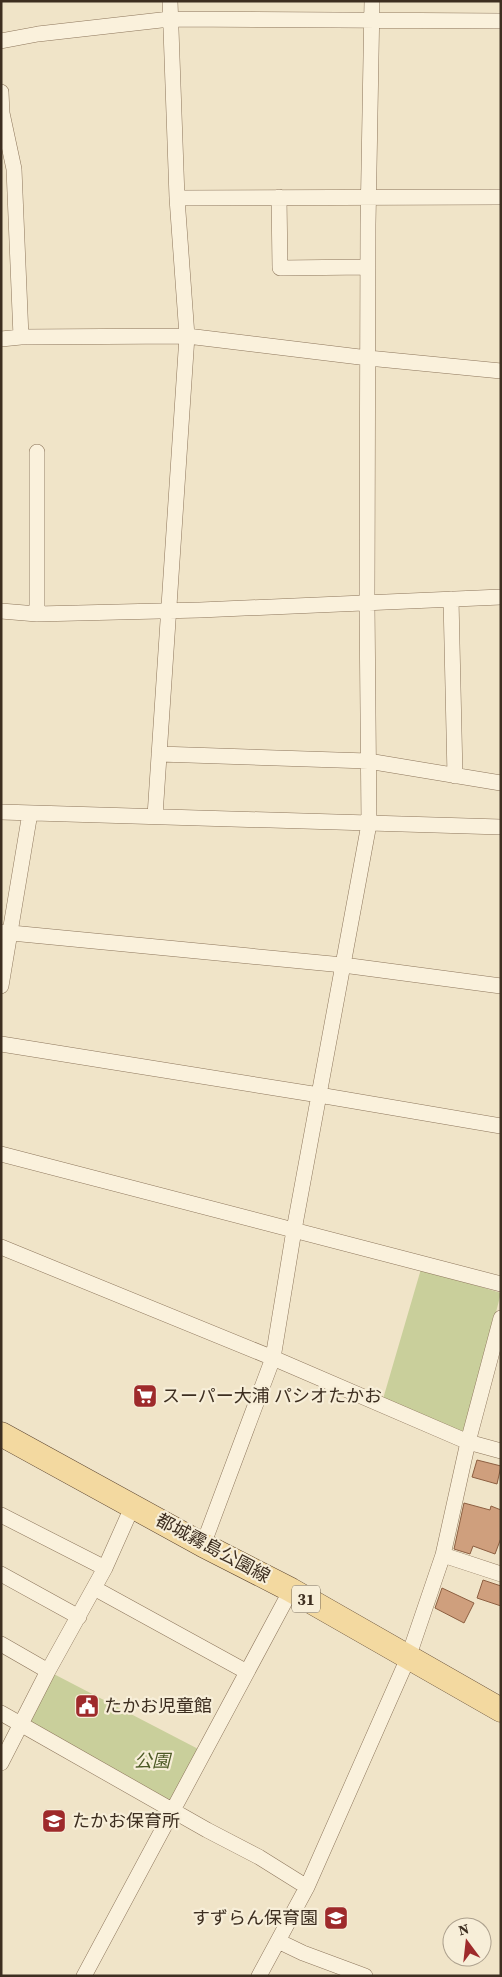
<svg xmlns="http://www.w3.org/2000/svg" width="502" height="1977" viewBox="0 0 502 1977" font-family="'Source Serif 4','Noto Sans JP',serif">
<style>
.green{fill:#c9cf9b}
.building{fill:#cf9f7d;stroke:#8d5f41}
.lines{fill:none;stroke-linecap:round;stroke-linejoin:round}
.street-casing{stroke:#8d765c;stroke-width:16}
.primary-casing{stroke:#5b4430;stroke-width:25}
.street{stroke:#faf1dc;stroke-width:15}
.primary{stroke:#f3d9a0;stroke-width:24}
.labels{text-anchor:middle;stroke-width:4.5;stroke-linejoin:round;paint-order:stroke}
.shield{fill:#f7eed8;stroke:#756857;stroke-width:1}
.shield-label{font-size:16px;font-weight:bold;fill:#3d2e20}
.poi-label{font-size:18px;fill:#3d2e20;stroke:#f7eed8;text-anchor:start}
.street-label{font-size:18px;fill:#3d2e20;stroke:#f7eed8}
.park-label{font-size:18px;font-style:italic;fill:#4d5a26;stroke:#f7eed8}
</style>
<rect width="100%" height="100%" fill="#f0e4c8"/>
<!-- green -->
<path class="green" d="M 421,1269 L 501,1293 L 464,1434 L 383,1399 Z
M 48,1671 L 204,1752 L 173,1811 L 21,1724 Z"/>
<!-- building -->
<path class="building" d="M 477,1460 L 501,1466 L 497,1484 L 472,1477 Z
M 464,1503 L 490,1510 L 491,1506 L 501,1510 L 501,1538 L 495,1554 L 473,1546 L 470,1554 L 454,1549 Z
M 483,1580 L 501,1586 L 501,1606 L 477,1598 Z
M 442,1588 L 474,1603 L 464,1623 L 435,1608 Z"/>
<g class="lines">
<defs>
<path id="street" d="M 1,41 L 38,34 L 170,19 L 501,21
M 1,92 L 2,113 L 14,169 L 21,337
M 279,197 L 280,268 L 368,267
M 177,198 L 501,197
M 1,339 L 21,337 L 187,336 L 368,358 L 501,371
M 451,599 L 455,776
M 1,611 L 37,614 L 200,610 L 501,597
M 37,614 L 37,452
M 159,754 L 368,761 L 501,783
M 1,812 L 501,827
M 155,816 L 187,336 L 177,198 L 170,1
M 1,932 L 343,965 L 501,986
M 1,986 L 30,813
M 1,1044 L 319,1095 L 501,1126
M 1,1154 L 501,1284
M 1,1247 L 273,1358 L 468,1442 L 501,1451
M 1,1515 L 105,1568
M 203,1545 L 273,1358 L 294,1230 L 369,824 L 367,603 L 368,224 L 372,1
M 443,1555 L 501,1574
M 1,1574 L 79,1617
M 94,1588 L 247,1672
M 1,1644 L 48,1671
M 1,1713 L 207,1830 L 259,1857 L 307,1887
M 1,1763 L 48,1671 L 105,1568 L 133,1505
M 278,1941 L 303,1953 L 365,1976
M 84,1976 L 291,1590
M 259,1976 L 307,1887 L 408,1658 L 443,1555 L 468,1442 L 501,1318"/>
<path id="primary" d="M 1,1434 L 203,1545 L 291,1590 L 501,1710"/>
</defs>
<!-- street casing -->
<use href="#street" class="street-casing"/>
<!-- primary casing -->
<use href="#primary" class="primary-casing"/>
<!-- street -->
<use href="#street" class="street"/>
<!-- primary -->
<use href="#primary" class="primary"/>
</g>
<!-- icons -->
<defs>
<symbol id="supermarket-square" viewBox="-11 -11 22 22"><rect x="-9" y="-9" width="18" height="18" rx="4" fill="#9e2a2b" stroke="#f7eed8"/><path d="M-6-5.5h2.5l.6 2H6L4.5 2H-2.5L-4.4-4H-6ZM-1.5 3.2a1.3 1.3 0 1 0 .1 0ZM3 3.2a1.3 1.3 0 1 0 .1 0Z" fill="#fff"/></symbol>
<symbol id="civic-square" viewBox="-11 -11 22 22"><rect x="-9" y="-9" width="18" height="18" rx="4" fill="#9e2a2b" stroke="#f7eed8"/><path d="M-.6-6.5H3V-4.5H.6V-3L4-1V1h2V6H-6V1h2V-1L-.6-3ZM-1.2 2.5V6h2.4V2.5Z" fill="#fff"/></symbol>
<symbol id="school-square" viewBox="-11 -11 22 22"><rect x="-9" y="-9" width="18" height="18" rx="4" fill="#9e2a2b" stroke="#f7eed8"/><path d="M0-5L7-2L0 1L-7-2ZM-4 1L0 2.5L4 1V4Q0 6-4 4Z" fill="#fff"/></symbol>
</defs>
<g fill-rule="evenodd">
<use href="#supermarket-square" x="131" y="1382" width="28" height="28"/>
<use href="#civic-square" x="73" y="1692" width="28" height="28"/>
<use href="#school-square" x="40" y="1807" width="28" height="28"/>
<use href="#school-square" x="322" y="1904" width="28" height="28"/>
</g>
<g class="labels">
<!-- shield labels -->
<rect class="shield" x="292" y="1585.5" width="28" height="27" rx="4"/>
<g class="shield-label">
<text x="306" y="1605">31</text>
</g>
<!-- poi labels -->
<g class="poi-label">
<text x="162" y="1402">スーパー大浦 パシオたかお</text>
<text x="104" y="1712">たかお児童館</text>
<text x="72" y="1827">たかお保育所</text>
<text x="318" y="1924" text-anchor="end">すずらん保育園</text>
</g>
<!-- street labels -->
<g class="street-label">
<text transform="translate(213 1548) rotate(28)" y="6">都城霧島公園線</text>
</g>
<!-- park labels -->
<g class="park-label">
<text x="152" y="1767">公園</text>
</g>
</g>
<!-- border -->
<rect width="502" height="1977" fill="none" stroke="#3d2e20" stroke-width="5"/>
<!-- north arrow -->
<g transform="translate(467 1942) rotate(345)"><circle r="24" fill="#f7eed8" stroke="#ada18e"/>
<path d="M0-4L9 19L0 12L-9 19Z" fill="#9e2a2b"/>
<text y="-8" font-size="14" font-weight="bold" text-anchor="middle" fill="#3d2e20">N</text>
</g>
</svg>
